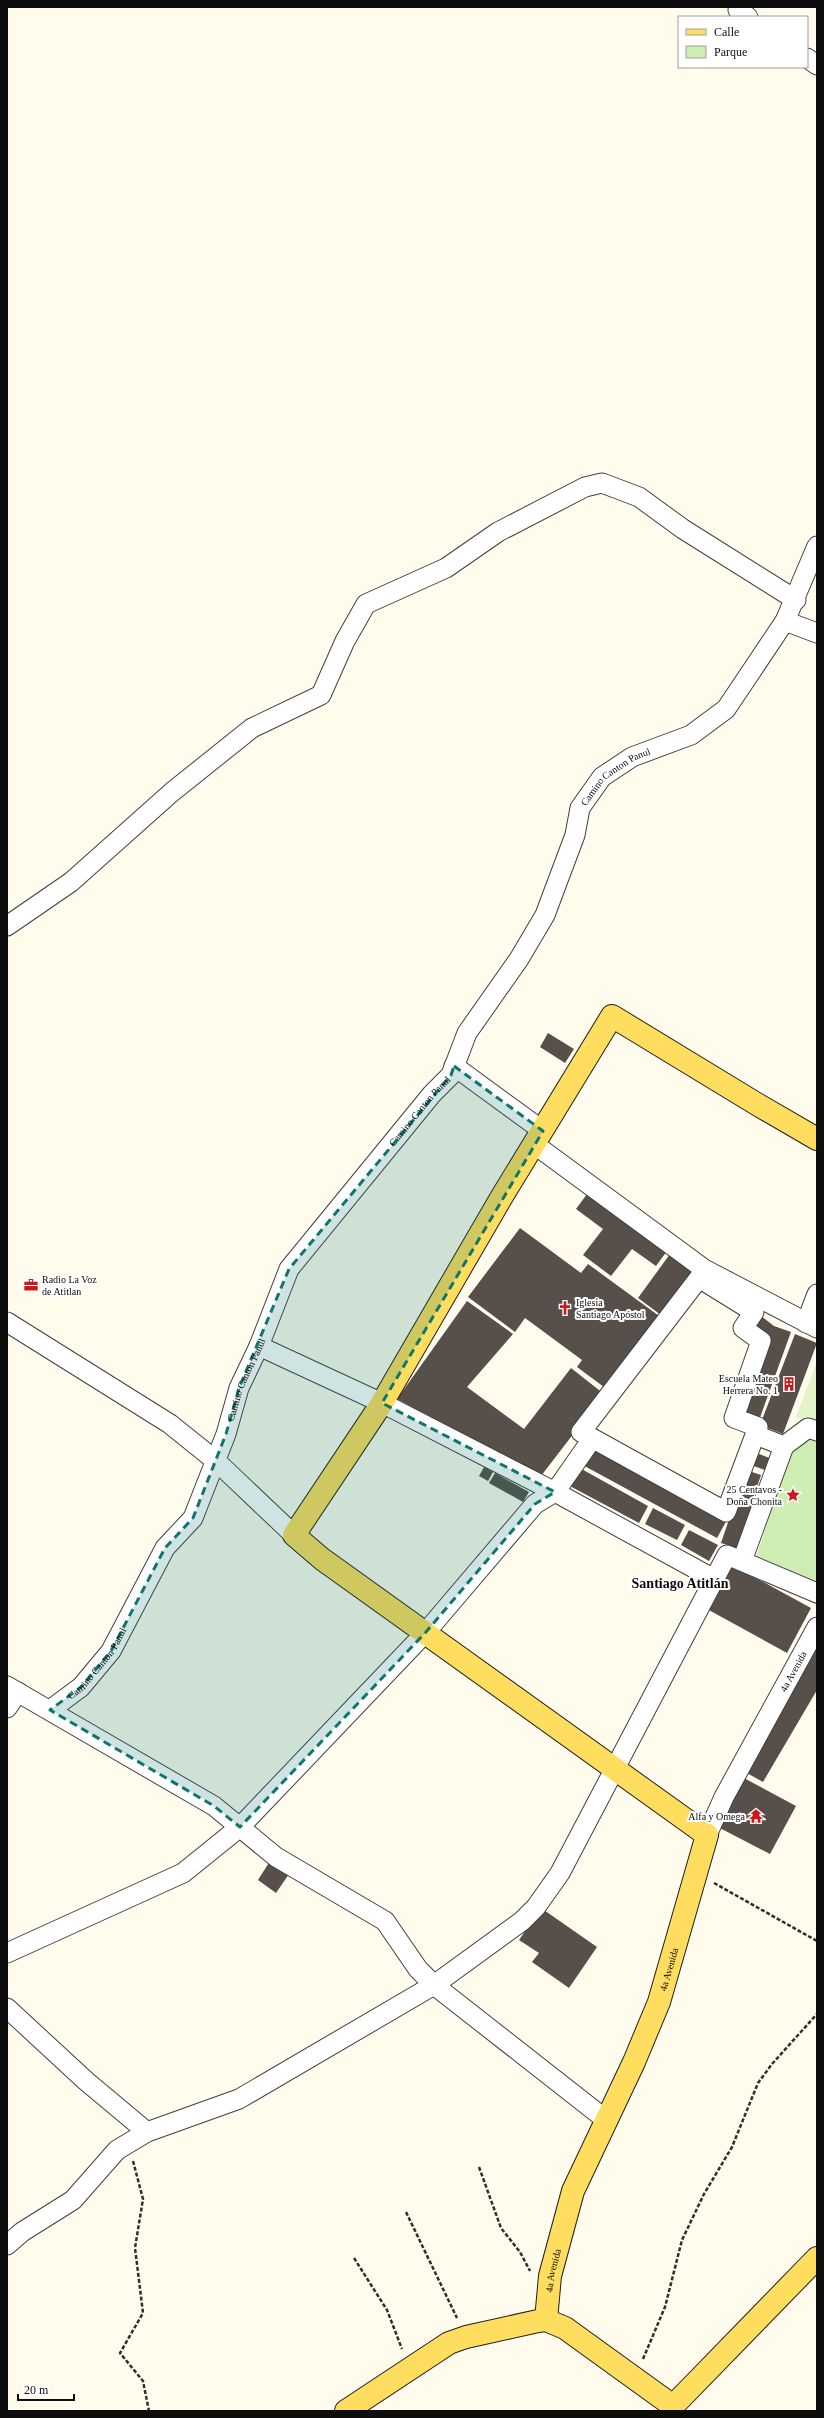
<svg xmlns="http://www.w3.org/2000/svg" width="824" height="2418" viewBox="0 0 824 2418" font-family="Georgia,serif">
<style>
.green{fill:#cfedb3}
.pitch{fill:#e2f4c6}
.building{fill:#574f49}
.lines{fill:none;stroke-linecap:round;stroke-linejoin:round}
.minor-casing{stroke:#404040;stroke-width:21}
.major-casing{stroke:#1e1e1e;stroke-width:24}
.path{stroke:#2f2f2f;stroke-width:2.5;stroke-dasharray:4 2;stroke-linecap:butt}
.minor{stroke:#fff;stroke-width:19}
.major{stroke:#ffdd5e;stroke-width:22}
.marked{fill:#0f766e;fill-opacity:0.2;stroke:#0f766e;stroke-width:3;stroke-dasharray:8 5;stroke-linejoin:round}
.labels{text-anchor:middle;stroke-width:4;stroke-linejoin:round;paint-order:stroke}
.street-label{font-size:10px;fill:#0d0d0d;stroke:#fff}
.poi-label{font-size:10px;fill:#0d0d0d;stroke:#fff;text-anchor:end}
.district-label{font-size:14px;font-weight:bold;fill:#0d0d0d;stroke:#fff}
</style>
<rect width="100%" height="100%" fill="#fffcee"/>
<!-- green -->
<path class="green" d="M 811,1436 L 817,1438 L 817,1581 L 756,1557 L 794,1444 Z"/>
<!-- pitch -->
<path class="pitch" d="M 817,1361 L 817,1425 L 796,1417 Z"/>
<!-- building -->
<path class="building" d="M 548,1033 L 574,1049 L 565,1063 L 540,1047 Z
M 587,1194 L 667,1251 L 656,1266 L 632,1249 L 611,1276 L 583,1255 L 603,1229 L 576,1209 Z
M 520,1228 L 581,1273 L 588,1264 L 666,1321 L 612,1393 L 577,1367 L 582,1360 L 525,1318 L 515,1332 L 468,1297 Z
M 670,1254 L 697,1274 L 665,1318 L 638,1298 Z
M 467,1301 L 513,1334 L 467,1387 L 524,1429 L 571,1368 L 604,1394 L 541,1476 L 397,1399 Z
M 757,1313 L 774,1326 L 791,1332 L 758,1423 L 741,1417 L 768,1341 L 747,1327 Z
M 795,1334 L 817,1343 L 783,1434 L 760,1425 Z
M 589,1444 L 728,1518 L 717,1538 L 579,1463 Z
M 756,1453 L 770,1458 L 765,1470 L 751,1465 Z
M 484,1467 L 493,1472 L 488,1481 L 479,1476 Z
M 578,1467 L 648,1506 L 639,1523 L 568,1485 Z
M 746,1470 L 761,1475 L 752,1501 L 738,1497 Z
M 495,1473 L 529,1492 L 523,1502 L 489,1483 Z
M 736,1499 L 752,1505 L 737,1548 L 721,1543 Z
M 653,1508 L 685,1525 L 677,1540 L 645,1524 Z
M 689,1530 L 718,1545 L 709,1561 L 681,1545 Z
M 732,1565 L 811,1608 L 787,1653 L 707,1609 Z
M 817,1647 L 817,1690 L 763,1782 L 745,1772 Z
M 742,1777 L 796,1806 L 770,1854 L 716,1826 Z
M 270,1861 L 289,1874 L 276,1893 L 258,1880 Z
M 541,1908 L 597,1947 L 569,1988 L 532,1962 L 539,1953 L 519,1940 Z"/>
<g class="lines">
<defs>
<g id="minor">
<path d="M 738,10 L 748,17"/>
<path d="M 807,58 L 817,65"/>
<path d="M 785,621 L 817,633"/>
<path d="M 7,926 L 71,882 L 172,792 L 252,728 L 321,695 L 345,641 L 366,604 L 446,568 L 498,532 L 585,487 L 602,483 L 639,497 L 683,529 L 796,600"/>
<path d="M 454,1066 L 543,1131"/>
<path d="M 534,1144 L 704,1269 L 817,1328"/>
<path d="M 699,1278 L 754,1312 L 743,1328 L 761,1341 L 734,1418 L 758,1427 L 726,1512 L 581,1432 Z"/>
<path d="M 7,1322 L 170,1424 L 216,1461 L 294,1535"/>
<path d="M 806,1323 L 817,1294"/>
<path d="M 259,1346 L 382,1403 L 555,1492 L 714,1579"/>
<path d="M 756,1435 L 784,1446 L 808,1428 L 817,1431"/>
<path d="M 742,1561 L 784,1446"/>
<path d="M 7,1686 L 214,1806 L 276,1857 L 385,1921 L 418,1969 L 434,1985 L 605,2119"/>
<path d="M 7,1708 L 18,1692"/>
<path id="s1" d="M 50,1710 L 81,1687 L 111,1651 L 165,1548 L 193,1518 L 226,1434 L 239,1388 L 259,1346 L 289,1269 L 432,1094 L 451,1075 L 467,1033 L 519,959 L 545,915 L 575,835 L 580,808 L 602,777 L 632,757 L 691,735 L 726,709 L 785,621 L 817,546"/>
<path id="s2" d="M 707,1835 L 724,1797 L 817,1627"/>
<path d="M 7,1953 L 183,1873 L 240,1827 L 426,1632 L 535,1504 L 555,1492 L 592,1439"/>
<path d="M 7,2008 L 86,2081 L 147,2132"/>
<path d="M 7,2245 L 22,2232 L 73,2200 L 117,2150 L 147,2132 L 239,2099 L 434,1985 L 522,1921 L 536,1907 L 560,1873 L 727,1555 L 817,1593"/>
</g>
<g id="major">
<path id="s3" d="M 546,2320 L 550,2276 L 573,2191 L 634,2062 L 659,2002 L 707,1835 L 322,1559 L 294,1535 L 382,1403 L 501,1198 L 612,1016 L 760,1106 L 817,1139"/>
<path d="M 346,2411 L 449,2343 L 466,2337 L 538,2321 L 546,2320 L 565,2328 L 673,2406 L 817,2258"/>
</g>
</defs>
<!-- minor casing -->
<use href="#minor" class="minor-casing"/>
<!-- major casing -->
<use href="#major" class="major-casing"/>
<!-- path -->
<path class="path" d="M 714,1883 L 817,1941
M 133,2161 L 143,2199 L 135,2248 L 143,2313 L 120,2353 L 143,2381 L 149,2411
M 479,2167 L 501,2228 L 520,2252 L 530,2271
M 406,2212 L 457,2318
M 354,2258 L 387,2310 L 402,2349
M 643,2359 L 665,2307 L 682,2240 L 704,2194 L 732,2147 L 758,2083 L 772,2064 L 817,2014"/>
<!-- minor -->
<use href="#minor" class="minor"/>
<!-- major -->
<use href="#major" class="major"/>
</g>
<!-- marked area -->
<path class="marked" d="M 454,1066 L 543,1131 L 382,1403 L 555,1492 L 535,1504 L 426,1632 L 240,1827 L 214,1806 L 50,1710 L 81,1687 L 111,1651 L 165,1548 L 193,1518 L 226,1434 L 239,1388 L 289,1269 L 451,1075 Z"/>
<!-- icons -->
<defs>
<symbol id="office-bare" viewBox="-9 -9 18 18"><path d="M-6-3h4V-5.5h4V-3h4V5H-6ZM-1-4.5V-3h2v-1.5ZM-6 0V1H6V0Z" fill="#cb181b" stroke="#fff" stroke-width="2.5" paint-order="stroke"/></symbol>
<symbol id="church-bare" viewBox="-9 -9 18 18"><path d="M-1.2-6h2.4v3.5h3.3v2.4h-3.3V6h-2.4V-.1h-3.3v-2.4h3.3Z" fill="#cb181b" stroke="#fff" stroke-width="2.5" paint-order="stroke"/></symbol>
<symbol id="building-bare" viewBox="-9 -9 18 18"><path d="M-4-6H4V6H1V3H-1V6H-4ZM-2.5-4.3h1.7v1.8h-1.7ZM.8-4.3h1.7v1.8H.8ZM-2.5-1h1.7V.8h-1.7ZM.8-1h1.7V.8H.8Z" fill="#cb181b" stroke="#fff" stroke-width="2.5" paint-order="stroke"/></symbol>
<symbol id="sight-bare" viewBox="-9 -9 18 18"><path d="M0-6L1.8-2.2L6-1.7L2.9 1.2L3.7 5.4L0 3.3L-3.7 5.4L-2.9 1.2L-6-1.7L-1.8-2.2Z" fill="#cb181b" stroke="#fff" stroke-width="2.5" paint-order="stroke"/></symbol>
<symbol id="temple-bare" viewBox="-9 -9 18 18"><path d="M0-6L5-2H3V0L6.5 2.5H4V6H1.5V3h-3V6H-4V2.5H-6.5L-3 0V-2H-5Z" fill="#cb181b" stroke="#fff" stroke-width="2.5" paint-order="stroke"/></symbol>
</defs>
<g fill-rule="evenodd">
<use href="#office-bare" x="21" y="1275" width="20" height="20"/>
<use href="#church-bare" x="555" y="1298" width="20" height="20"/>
<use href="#building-bare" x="779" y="1374" width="20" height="20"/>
<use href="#sight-bare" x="783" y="1485" width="20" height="20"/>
<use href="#temple-bare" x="746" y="1806" width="20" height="20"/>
</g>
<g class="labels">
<!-- street labels -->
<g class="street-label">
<text dy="4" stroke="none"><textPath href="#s1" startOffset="1111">Camino Canton Panul</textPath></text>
<text dy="4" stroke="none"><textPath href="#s1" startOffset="715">Camino Canton Panul</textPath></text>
<text dy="4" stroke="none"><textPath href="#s1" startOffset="391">Camino Canton Panul</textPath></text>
<text dy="4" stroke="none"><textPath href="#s1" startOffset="67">Camino Canton Panul</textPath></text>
<text dy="4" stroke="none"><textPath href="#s2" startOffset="185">4a Avenida</textPath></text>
<text dy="4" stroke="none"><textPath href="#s3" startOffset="374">4a Avenida</textPath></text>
<text dy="4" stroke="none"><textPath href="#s3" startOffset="50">4a Avenida</textPath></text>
</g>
<!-- poi labels -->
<g class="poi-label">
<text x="42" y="1283" text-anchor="start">Radio La Voz<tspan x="42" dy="12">de Atitlan</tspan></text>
<text x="576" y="1306" text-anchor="start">Iglesia<tspan x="576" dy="12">Santiago Apóstol</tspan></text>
<text x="778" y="1382">Escuela Mateo<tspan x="778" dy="12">Herrera No. 1</tspan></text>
<text x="782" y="1493">25 Centavos -<tspan x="782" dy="12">Doña Chonita</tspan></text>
<text x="745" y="1820">Alfa y Omega</text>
</g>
<!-- district labels -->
<g class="district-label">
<text x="680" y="1588">Santiago Atitlán</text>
</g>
</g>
<!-- border -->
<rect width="824" height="2418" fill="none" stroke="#0d0d0d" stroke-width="16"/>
<!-- legend -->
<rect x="678" y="16" width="130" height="52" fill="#ffffff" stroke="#9e9e9e"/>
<rect x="686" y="29" width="20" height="6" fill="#ffdd5e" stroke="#9e9e9e"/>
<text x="714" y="36" font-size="12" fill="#0d0d0d">Calle</text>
<rect x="686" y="46" width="20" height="12" fill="#cfedb3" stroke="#9e9e9e"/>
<text x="714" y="56" font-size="12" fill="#0d0d0d">Parque</text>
<!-- scale -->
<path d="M18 2394v6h56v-6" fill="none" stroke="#0d0d0d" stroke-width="2"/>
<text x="24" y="2394" font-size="12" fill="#0d0d0d" stroke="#ffffff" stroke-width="3" paint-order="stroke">20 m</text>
</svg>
